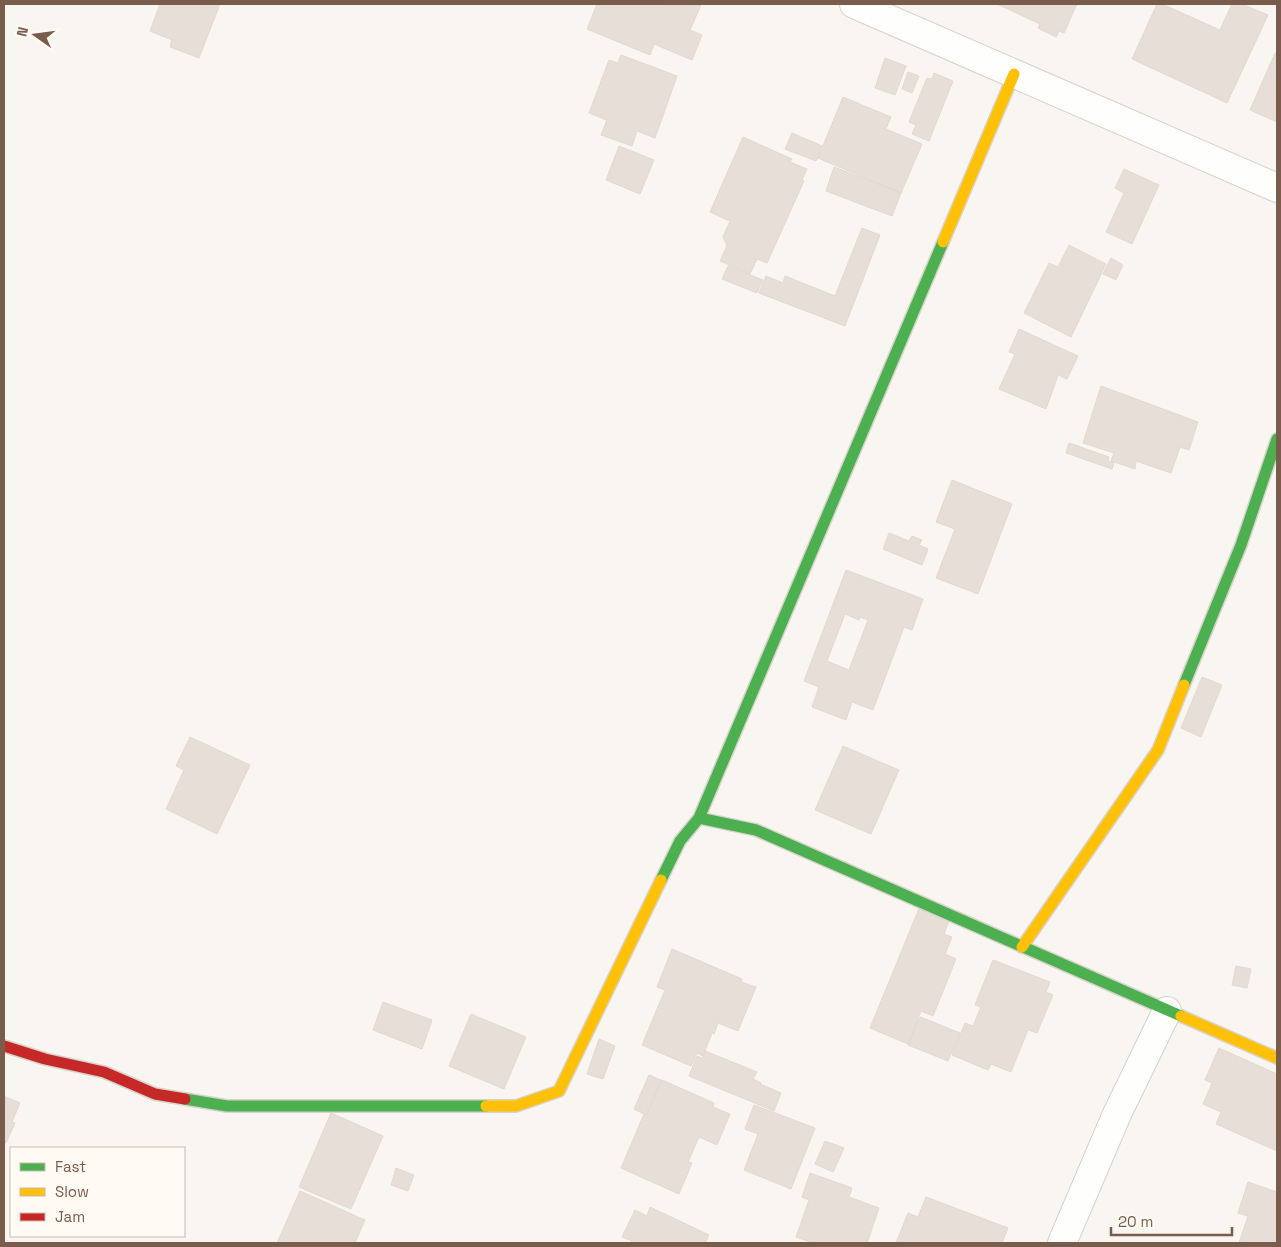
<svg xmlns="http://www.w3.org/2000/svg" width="1281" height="1247" viewBox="0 0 1281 1247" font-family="'Space Grotesk',sans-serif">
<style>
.building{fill:#e6ded7;stroke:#e2d8d2;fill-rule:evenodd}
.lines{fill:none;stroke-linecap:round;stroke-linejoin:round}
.street-casing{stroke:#d7d1cb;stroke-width:30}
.fast-casing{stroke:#d9d2cb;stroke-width:14}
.slow-casing{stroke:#d9d2cb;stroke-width:14}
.jam-casing{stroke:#d9d2cb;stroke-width:14}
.street{stroke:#fefefd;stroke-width:28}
.fast{stroke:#4caf50;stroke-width:11}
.slow{stroke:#ffc107;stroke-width:11}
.jam{stroke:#c62828;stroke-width:11}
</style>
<rect width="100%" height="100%" fill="#f9f5f0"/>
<!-- building -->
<path class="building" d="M 160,4 L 220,4 L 199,58 L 170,47 L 172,40 L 150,31 Z
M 597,4 L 701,5 L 690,30 L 702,35 L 692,60 L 654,44 L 650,55 L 587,29 Z
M 997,4 L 1077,4 L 1064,33 L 1059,31 L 1056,37 L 1038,28 L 1040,24 Z
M 1157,4 L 1162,4 L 1220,30 L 1232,4 L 1242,4 L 1268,15 L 1227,103 L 1132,59 Z
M 1275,53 L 1277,54 L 1277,122 L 1250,110 Z
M 621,55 L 677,76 L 655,138 L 637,131 L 632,146 L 601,135 L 607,120 L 589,113 L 609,60 L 618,63 Z
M 885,58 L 906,66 L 895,95 L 875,88 Z
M 908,72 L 919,76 L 912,93 L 902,89 Z
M 934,73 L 953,81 L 929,141 L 912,134 L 916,125 L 909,122 L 927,78 L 932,79 Z
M 843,97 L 891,117 L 886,129 L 922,144 L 901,193 L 818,158 Z
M 792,133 L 822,146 L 816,161 L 785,149 Z
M 743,137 L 792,159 L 790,162 L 807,169 L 802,180 L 804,181 L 767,263 L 757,259 L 750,274 L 720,261 L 727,246 L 723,237 L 730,221 L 710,212 Z
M 619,146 L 654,160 L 640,194 L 606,180 Z
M 834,167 L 901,193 L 892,216 L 826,191 Z
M 1124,169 L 1159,185 L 1132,244 L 1106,232 L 1124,193 L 1115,188 Z
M 862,228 L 880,235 L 845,326 L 759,293 L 766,276 L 783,283 L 785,276 L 835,296 Z
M 1069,245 L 1106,264 L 1071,337 L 1024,313 L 1049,263 L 1058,267 Z
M 1111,258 L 1123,265 L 1116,280 L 1103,274 Z
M 728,266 L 763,280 L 757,293 L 722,279 Z
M 1019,329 L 1078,356 L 1067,379 L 1058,375 L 1046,409 L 999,389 L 1015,354 L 1009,352 Z
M 1101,386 L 1198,422 L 1189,450 L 1180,447 L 1171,473 L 1136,461 L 1135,469 L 1111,461 L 1114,453 L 1083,443 Z
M 1069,443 L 1109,457 L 1108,461 L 1114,463 L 1112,469 L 1066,453 Z
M 952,480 L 1012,504 L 978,594 L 936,578 L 955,529 L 936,522 Z
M 889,533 L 909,541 L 912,536 L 922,540 L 919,545 L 928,549 L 922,565 L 883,549 Z
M 846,570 L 923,599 L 912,630 L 904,627 L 873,710 L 852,702 L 846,720 L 812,707 L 819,687 L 804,681 ZM 845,614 L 859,620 L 860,617 L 868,620 L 849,670 L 827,661 Z
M 1202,677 L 1222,685 L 1201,737 L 1181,728 Z
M 190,737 L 250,765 L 217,834 L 166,809 L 184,770 L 176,766 Z
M 843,746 L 899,770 L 871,834 L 815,810 Z
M 920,906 L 950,918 L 944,934 L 952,937 L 945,954 L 956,959 L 933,1016 L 921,1011 L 908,1044 L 870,1028 Z
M 672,949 L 742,979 L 741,982 L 756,987 L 738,1031 L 718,1023 L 714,1034 L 712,1033 L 703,1056 L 697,1053 L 691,1066 L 642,1045 L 665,990 L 657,987 Z
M 993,960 L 1050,982 L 1046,992 L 1053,995 L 1037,1033 L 1028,1030 L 1011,1072 L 991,1064 L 988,1070 L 952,1055 L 965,1023 L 973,1026 L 981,1007 L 975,1005 Z
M 1236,966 L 1251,969 L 1247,988 L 1232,985 Z
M 383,1002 L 432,1020 L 422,1049 L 373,1030 Z
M 471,1014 L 526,1037 L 504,1089 L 449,1066 Z
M 920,1017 L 960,1033 L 948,1061 L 908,1045 Z
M 599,1039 L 615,1046 L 603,1079 L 587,1074 Z
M 1219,1048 L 1277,1074 L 1277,1151 L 1216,1124 L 1221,1112 L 1203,1104 L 1212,1083 L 1205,1080 Z
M 705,1051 L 757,1072 L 753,1079 L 761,1083 L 760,1084 L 781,1093 L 774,1111 L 689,1076 L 697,1056 L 702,1058 Z
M 649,1075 L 661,1080 L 646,1115 L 634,1109 Z
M 662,1080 L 714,1103 L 713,1107 L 730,1114 L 717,1145 L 699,1137 L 688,1162 L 692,1163 L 679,1194 L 621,1168 L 644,1114 L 647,1115 Z
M 4,1096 L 20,1103 L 12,1122 L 15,1123 L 6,1143 L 4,1141 Z
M 754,1105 L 815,1128 L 791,1189 L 744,1170 L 758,1134 L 745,1129 Z
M 331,1113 L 383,1136 L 351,1209 L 299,1187 Z
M 825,1141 L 844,1148 L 833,1172 L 815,1164 Z
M 396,1168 L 414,1175 L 408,1191 L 391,1185 Z
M 810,1173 L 852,1188 L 849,1197 L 879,1208 L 867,1243 L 813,1243 L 796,1237 L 809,1200 L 802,1197 Z
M 1248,1182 L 1277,1192 L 1277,1243 L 1239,1243 L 1248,1216 L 1238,1213 Z
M 300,1191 L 365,1220 L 355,1243 L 277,1243 Z
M 926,1197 L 1008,1228 L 1002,1243 L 896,1243 L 908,1213 L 918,1217 Z
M 650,1207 L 709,1235 L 705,1243 L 631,1243 L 632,1241 L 622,1237 L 635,1210 L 647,1216 Z"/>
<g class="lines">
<defs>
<path id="street" d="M 854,4 L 1277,188
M 1062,1243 L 1117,1114 L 1167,1011"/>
<path id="fast" d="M 1184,685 L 1241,545 L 1277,439
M 699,818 L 943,242
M 661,880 L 680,841 L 699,818 L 756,830 L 1181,1016
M 185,1099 L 227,1106 L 486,1106"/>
<path id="slow" d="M 943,242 L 1014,74
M 1022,947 L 1158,750 L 1184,685
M 1181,1016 L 1277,1058
M 486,1106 L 516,1106 L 559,1091 L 661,880"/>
<path id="jam" d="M 4,1046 L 45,1059 L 104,1072 L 155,1094 L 185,1099"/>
</defs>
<!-- street casing -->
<use href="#street" class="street-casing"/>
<!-- fast casing -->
<use href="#fast" class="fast-casing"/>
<!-- slow casing -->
<use href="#slow" class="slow-casing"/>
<!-- jam casing -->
<use href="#jam" class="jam-casing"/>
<!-- street -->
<use href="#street" class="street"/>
<!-- fast -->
<use href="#fast" class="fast"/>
<!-- slow -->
<use href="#slow" class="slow"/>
<!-- jam -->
<use href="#jam" class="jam"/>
</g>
<!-- border -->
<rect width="1281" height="1247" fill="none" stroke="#7a5c4d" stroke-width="10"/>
<!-- legend -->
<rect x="10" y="1147" width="175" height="90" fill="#fffaf3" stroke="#cabbb1"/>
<rect x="20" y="1163" width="25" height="8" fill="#4caf50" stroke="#cabbb1"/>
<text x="55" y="1172" font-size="15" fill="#7a5c4d">Fast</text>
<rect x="20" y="1188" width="25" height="8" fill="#ffc107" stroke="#cabbb1"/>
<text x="55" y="1197" font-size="15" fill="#7a5c4d">Slow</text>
<rect x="20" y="1213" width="25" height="8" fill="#c62828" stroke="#cabbb1"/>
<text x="55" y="1222" font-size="15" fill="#7a5c4d">Jam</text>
<!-- north arrow -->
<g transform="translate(35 35) rotate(284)" stroke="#fffaf3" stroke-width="4" paint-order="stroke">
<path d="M0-4L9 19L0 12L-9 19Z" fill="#7a5c4d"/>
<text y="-8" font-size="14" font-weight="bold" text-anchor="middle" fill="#7a5c4d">N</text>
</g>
<!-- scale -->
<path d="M1111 1227v8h121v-8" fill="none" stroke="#7a5c4d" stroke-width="2.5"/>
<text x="1118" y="1227" font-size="15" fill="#7a5c4d" stroke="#fffaf3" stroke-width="4" paint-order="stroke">20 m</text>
</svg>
